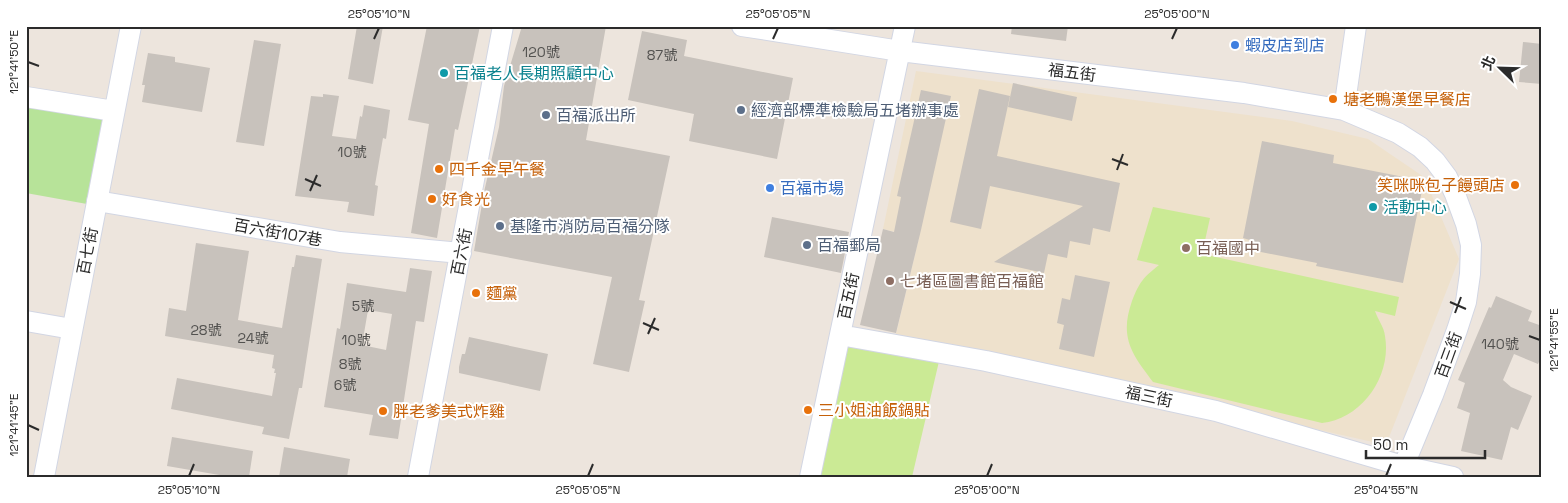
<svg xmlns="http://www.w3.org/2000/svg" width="1568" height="503" viewBox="0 0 1568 503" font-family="'Space Grotesk','Noto Sans TC',sans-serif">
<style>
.education{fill:#eee1cc}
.green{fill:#b7e399}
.pitch{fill:#cbea95}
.building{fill:#c8c2bc;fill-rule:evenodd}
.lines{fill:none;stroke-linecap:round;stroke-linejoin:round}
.minor-casing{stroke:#d2d6e3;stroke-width:22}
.minor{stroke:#fff;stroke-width:20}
.ticks{fill:none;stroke:#2b2b2b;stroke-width:2}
.shop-dot{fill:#3f7fe0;stroke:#fff;stroke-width:2}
.culture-dot{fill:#0f9aa8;stroke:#fff;stroke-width:2}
.food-dot{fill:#e8710a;stroke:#fff;stroke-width:2}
.service-dot{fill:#5c6f8a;stroke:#fff;stroke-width:2}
.education-dot{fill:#8d6e63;stroke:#fff;stroke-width:2}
.labels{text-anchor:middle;stroke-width:4;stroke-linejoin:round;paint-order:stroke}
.number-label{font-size:14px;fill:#52514f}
.shop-label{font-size:16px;fill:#366cbe;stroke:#fff;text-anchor:start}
.street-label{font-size:16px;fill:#2b2b2b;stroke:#fff}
.culture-label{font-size:16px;fill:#0d838f;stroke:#fff;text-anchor:start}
.food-label{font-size:16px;fill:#c56008;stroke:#fff;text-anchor:start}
.service-label{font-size:16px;fill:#4e5e75;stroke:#fff;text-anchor:start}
.education-label{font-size:16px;fill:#785e54;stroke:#fff;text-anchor:start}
.neatline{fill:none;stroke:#2b2b2b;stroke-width:2}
.ticks-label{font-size:12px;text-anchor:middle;fill:#2b2b2b}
</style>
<rect width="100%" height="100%" fill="#ede5dd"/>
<!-- education -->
<path class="education" d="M 916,71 L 1292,121 L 1368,139 L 1424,177 L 1459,259 L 1386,445 L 896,334 L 919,238 L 883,229 Z"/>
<!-- green -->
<path class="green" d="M 26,105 L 103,117 L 87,204 L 26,193 Z"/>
<!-- pitch -->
<path class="pitch" d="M 1153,207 L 1210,218 L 1202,254 L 1399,297 L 1395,316 L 1375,311 C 1378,320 1384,327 1385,336 C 1392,376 1362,419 1322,423 L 1153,382 C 1132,354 1119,338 1132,301 C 1140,281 1143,278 1159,265 L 1137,260 Z
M 840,335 L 940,357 L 912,477 L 810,477 Z"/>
<!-- building -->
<path class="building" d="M 357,26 L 383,26 L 373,84 L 348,79 Z
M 427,26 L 480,26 L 458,130 L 455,129 L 437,238 L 411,233 L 429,124 L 408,120 Z
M 522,26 L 606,26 L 586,140 L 670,156 L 639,300 L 645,301 L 629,372 L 593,364 L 612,277 L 474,251 L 484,192 L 499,127 L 504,86 Z
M 1012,26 L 1068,26 L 1066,41 L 1011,34 Z
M 642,31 L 687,40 L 684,56 L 793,78 L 777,159 L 689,141 L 694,114 L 628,100 Z
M 254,40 L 281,44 L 264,146 L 236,142 Z
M 1523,42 L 1542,44 L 1542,84 L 1519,82 Z
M 148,53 L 175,57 L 175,62 L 210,68 L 202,112 L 142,102 L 145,85 L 142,85 Z
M 1013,83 L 1077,97 L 1072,121 L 1008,107 Z
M 979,89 L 1010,96 L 997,156 L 1120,183 L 1110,232 L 1093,228 L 1090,245 L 1070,241 L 1067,258 L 1048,254 L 1044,273 L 994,262 L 1083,206 L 990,186 L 981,229 L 950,222 Z
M 921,90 L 951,96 L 921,230 L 896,333 L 860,325 L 883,229 L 894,232 L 901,197 L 897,196 Z
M 323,94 L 339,96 L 332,136 L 356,139 L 360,116 L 362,117 L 364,105 L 390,110 L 386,139 L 383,138 L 375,185 L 378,186 L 374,216 L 347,212 L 349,202 L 295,196 L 311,96 L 323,97 Z
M 1262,141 L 1334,155 L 1333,163 L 1424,181 L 1403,283 L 1316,266 L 1317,263 L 1251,250 L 1253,241 L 1243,238 Z
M 772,217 L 849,232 L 841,273 L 764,257 Z
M 196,243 L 249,251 L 238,320 L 282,328 L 292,267 L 294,267 L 296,255 L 322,259 L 302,388 L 299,388 L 289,439 L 262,434 L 264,427 L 171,409 L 177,378 L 272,396 L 276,373 L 274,373 L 275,369 L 272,368 L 274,355 L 165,336 L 169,308 L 186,311 Z
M 410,268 L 432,271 L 424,322 L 416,321 L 398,439 L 369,435 L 373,415 L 324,407 L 337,328 L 340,329 L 347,283 L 406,292 ZM 368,310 L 392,314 L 386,350 L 362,345 Z
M 1075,275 L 1110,282 L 1094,357 L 1059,349 L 1064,325 L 1057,323 L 1062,298 L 1070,300 Z
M 1496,296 L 1532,311 L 1528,321 L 1542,326 L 1542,355 L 1538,364 L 1514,354 L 1503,380 L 1511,387 L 1532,396 L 1518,430 L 1511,427 L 1502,460 L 1461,451 L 1470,413 L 1457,408 L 1465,383 L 1458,380 L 1489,307 L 1491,308 Z
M 469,337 L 548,354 L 540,391 L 459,373 L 459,367 L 462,354 L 465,354 Z
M 172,437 L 253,451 L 249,477 L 231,477 L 167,466 Z
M 284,447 L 350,459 L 347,477 L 279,477 Z"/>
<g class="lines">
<defs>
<path id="minor" d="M 742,26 L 900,51 L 1244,93 L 1344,110 L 1398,133 L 1420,147 L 1435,161 L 1447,177 L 1455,194 L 1466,224 L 1471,245 L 1470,274 L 1466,302 L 1457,330 L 1433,395 L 1399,477
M 26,97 L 114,111
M 1344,110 L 1356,26
M 97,201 L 340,242 L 461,253
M 26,321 L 72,329
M 840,335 L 986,361 L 1216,411 L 1403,466 L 1453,477
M 44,477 L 131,26
M 418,477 L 503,26
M 810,477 L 905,26"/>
</defs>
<!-- minor casing -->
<use href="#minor" class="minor-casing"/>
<!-- minor -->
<use href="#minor" class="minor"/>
</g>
<!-- ticks -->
<path class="ticks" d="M 374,39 L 379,28M 773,39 L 778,28M 1172,39 L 1177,28M 28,62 L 39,66M 1112,159 L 1128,165M 1117,170 L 1123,154M 305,179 L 321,186M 310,191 L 317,175M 1450,302 L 1466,309M 1455,313 L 1461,297M 643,323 L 659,330M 648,334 L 655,318M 1529,336 L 1540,340M 28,425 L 39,430M 189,476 L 194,464M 588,476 L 593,464M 987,476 L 992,464M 1386,476 L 1391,464"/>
<!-- markers -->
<g class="shop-dot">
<circle cx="1235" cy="45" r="5"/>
<circle cx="770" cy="188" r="5"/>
</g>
<g class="culture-dot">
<circle cx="444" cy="73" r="5"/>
<circle cx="1373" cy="207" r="5"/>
</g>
<g class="food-dot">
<circle cx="1333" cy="99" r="5"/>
<circle cx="439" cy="169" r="5"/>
<circle cx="1515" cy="185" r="5"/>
<circle cx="432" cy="199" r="5"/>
<circle cx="476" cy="293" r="5"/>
<circle cx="808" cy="410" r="5"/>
<circle cx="383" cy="411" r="5"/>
</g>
<g class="service-dot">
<circle cx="741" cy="110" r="5"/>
<circle cx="546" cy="115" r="5"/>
<circle cx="500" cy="226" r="5"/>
<circle cx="807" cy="245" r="5"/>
</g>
<g class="education-dot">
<circle cx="1186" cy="248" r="5"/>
<circle cx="890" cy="281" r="5"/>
</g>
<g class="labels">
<!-- number labels -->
<g class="number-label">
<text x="541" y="57">120號</text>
<text x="662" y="60">87號</text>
<text x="352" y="157">10號</text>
<text x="363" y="311">5號</text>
<text x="206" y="335">28號</text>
<text x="253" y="343">24號</text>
<text x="356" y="345">10號</text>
<text x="1500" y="349">140號</text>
<text x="350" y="369">8號</text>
<text x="345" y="390">6號</text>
</g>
<!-- shop labels -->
<g class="shop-label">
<text x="1245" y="51">蝦皮店到店</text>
<text x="780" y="194">百福市場</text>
</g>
<!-- street labels -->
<g class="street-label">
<text transform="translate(1072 72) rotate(7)" y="6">福五街</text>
<text transform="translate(278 232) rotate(10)" y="6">百六街107巷</text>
<text transform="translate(87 251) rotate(-79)" y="6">百七街</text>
<text transform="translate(461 252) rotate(-79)" y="6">百六街</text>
<text transform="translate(848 296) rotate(-78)" y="6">百五街</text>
<text transform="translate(1448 355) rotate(-70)" y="6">百三街</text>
<text transform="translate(1149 396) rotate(12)" y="6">福三街</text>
</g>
<!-- culture labels -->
<g class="culture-label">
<text x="454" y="79">百福老人長期照顧中心</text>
<text x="1383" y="213">活動中心</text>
</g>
<!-- food labels -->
<g class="food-label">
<text x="1343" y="105">塘老鴨漢堡早餐店</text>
<text x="449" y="175">四千金早午餐</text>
<text x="1505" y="191" text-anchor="end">笑咪咪包子饅頭店</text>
<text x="442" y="205">好食光</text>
<text x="486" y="299">麵黨</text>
<text x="818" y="416">三小姐油飯鍋貼</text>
<text x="393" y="417">胖老爹美式炸雞</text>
</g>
<!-- service labels -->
<g class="service-label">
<text x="751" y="116">經濟部標準檢驗局五堵辦事處</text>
<text x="556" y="121">百福派出所</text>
<text x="510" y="232">基隆市消防局百福分隊</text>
<text x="817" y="251">百福郵局</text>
</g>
<!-- education labels -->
<g class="education-label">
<text x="1196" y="254">百福國中</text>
<text x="900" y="287">七堵區圖書館百福館</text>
</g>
</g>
<!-- border -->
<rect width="1568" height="503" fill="none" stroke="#ffffff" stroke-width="55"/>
<!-- north arrow -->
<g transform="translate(1500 68) rotate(293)" stroke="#ffffff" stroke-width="4" paint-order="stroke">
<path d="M0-4L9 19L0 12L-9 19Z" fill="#2b2b2b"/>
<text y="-8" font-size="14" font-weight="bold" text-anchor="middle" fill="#2b2b2b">北</text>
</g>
<!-- scale -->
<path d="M1366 450v8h119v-8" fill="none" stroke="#2b2b2b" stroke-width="2.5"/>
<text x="1373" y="450" font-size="15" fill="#2b2b2b" stroke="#ffffff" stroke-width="4" paint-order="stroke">50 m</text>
<rect x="28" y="28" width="1512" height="448" class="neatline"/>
<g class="ticks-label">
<text x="379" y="18">25°05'10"N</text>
<text x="778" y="18">25°05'05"N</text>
<text x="1177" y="18">25°05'00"N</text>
<text transform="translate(14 62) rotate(-90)" y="4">121°41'50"E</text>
<text transform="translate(1554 340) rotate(-90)" y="4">121°41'55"E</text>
<text transform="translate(14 425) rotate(-90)" y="4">121°41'45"E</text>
<text x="189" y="494">25°05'10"N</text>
<text x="588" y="494">25°05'05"N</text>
<text x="987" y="494">25°05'00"N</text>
<text x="1386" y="494">25°04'55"N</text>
</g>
</svg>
